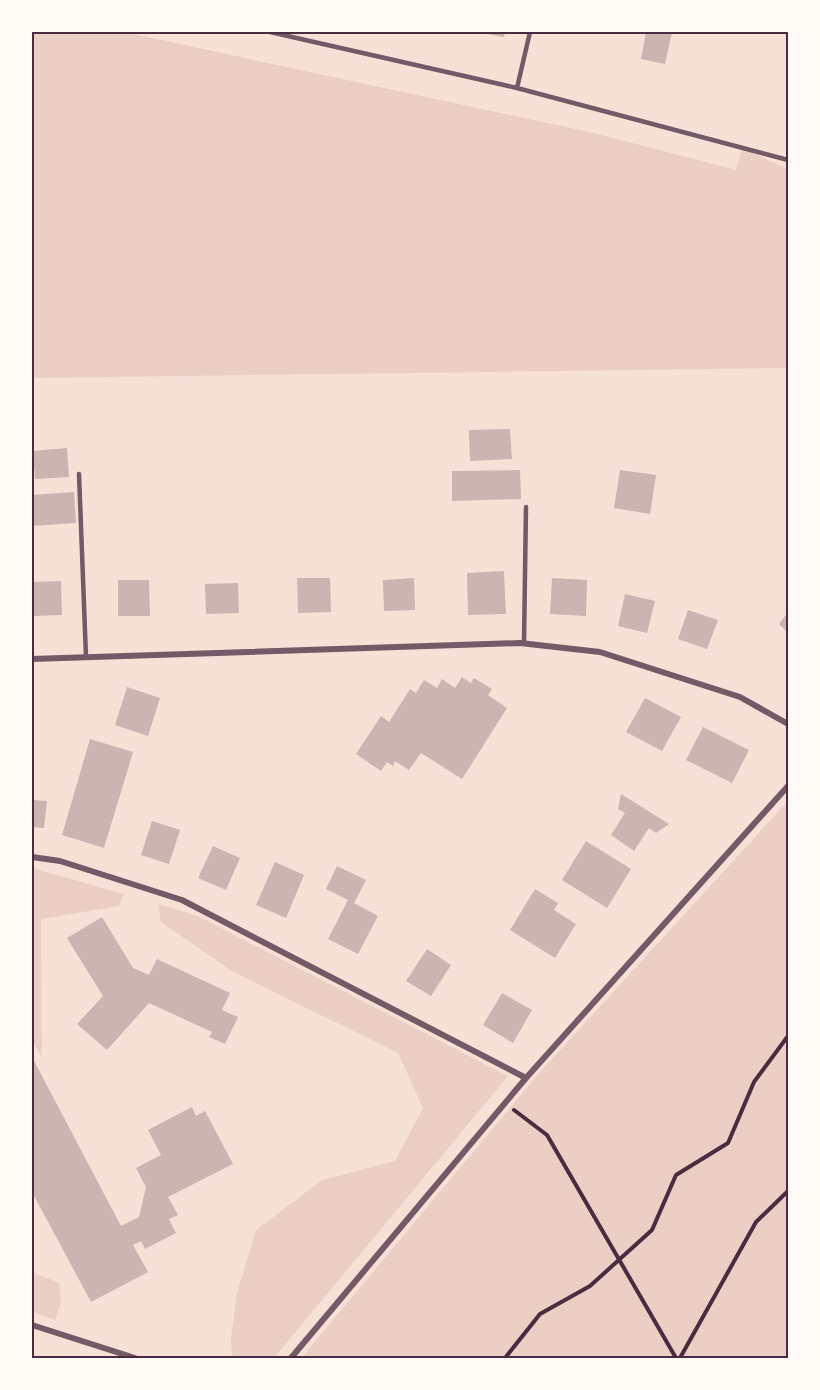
<svg xmlns="http://www.w3.org/2000/svg" width="820" height="1390" viewBox="0 0 820 1390" font-family="'Titillium Web',sans-serif">
<style>
.green{fill:#ebcfc5}
.building{fill:#ccb4b1}
.lines{fill:none;stroke-linecap:round;stroke-linejoin:round}
.path{stroke:#4a2c40;stroke-width:4}
.service{stroke:#755966;stroke-width:4.5}
.minor{stroke:#755966;stroke-width:6}
.neatline{fill:none;stroke:#4a2c40;stroke-width:2}
</style>
<rect width="100%" height="100%" fill="#f7e1d7"/>
<!-- green -->
<path class="green" d="M 32,32 L 124,32 L 594,133 L 736,170 L 742,148 L 788,169 L 788,368 L 32,378 Z
M 788,801 L 788,1358 L 301,1358 L 540,1072 Z
M 32,868 L 124,894 L 119,906 L 41,919 L 42,1057 L 32,1041 Z
M 158,904 L 198,916 L 508,1076 L 274,1358 L 232,1358 L 231,1338 L 237,1293 L 256,1230 L 322,1180 L 395,1161 L 423,1108 L 398,1053 L 233,972 L 161,922 Z
M 32,1272 L 59,1283 L 61,1303 L 55,1320 L 32,1312 Z"/>
<!-- building -->
<path class="building" d="M 646,32 L 672,32 L 665,64 L 641,59 Z
M 481,33 L 481,32 L 505,32 L 504,37 Z
M 510,429 L 512,459 L 470,461 L 469,430 Z
M 67,448 L 69,477 L 35,479 L 33,451 Z
M 520,470 L 521,499 L 452,501 L 452,471 Z
M 620,470 L 656,475 L 650,514 L 614,508 Z
M 74,492 L 76,523 L 32,526 L 32,495 Z
M 504,571 L 506,614 L 468,615 L 467,573 Z
M 297,578 L 330,578 L 331,612 L 298,613 Z
M 414,578 L 415,610 L 384,611 L 383,580 Z
M 552,578 L 587,580 L 586,616 L 550,614 Z
M 118,580 L 149,580 L 150,616 L 118,616 Z
M 61,581 L 62,615 L 34,616 L 33,582 Z
M 238,583 L 239,613 L 206,614 L 205,584 Z
M 625,594 L 655,601 L 647,633 L 618,626 Z
M 688,610 L 718,620 L 707,649 L 678,639 Z
M 788,612 L 788,633 L 779,624 Z
M 462,677 L 471,683 L 474,678 L 492,689 L 488,695 L 507,708 L 462,779 L 421,753 L 409,770 L 395,761 L 393,766 L 387,762 L 381,771 L 356,754 L 381,716 L 389,722 L 410,689 L 416,693 L 424,680 L 437,688 L 442,679 L 455,688 Z
M 127,687 L 160,698 L 148,736 L 115,725 Z
M 645,698 L 681,717 L 662,751 L 626,732 Z
M 703,727 L 749,750 L 732,783 L 686,760 Z
M 90,739 L 133,752 L 104,848 L 62,835 Z
M 621,794 L 669,824 L 656,833 L 649,828 L 634,851 L 611,835 L 625,813 L 618,809 Z
M 32,800 L 47,801 L 44,828 L 32,827 Z
M 152,821 L 180,830 L 169,864 L 141,855 Z
M 586,841 L 631,869 L 607,908 L 562,880 Z
M 213,846 L 240,858 L 226,890 L 198,878 Z
M 275,862 L 304,875 L 286,918 L 256,905 Z
M 337,866 L 366,880 L 354,903 L 378,916 L 358,954 L 328,939 L 348,900 L 326,889 Z
M 535,889 L 558,903 L 554,910 L 576,924 L 555,958 L 510,930 Z
M 102,917 L 133,968 L 149,975 L 157,959 L 230,993 L 222,1010 L 238,1017 L 225,1044 L 209,1037 L 212,1032 L 149,1003 L 107,1050 L 77,1024 L 103,996 L 67,938 Z
M 427,949 L 451,965 L 431,996 L 406,981 Z
M 502,993 L 532,1010 L 513,1043 L 483,1025 Z
M 32,1057 L 121,1226 L 139,1217 L 146,1187 L 136,1168 L 161,1155 L 148,1130 L 192,1107 L 196,1116 L 205,1111 L 233,1164 L 168,1197 L 178,1215 L 169,1219 L 176,1233 L 145,1249 L 141,1241 L 133,1245 L 148,1272 L 91,1302 L 32,1192 Z"/>
<g class="lines">
<!-- path -->
<path class="path" d="M 514,1110 L 547,1135 L 676,1358
M 505,1358 L 540,1314 L 590,1286 L 652,1230 L 676,1175 L 728,1143 L 754,1082 L 788,1036
M 680,1358 L 756,1222 L 788,1191"/>
<!-- service -->
<path class="service" d="M 270,32 L 517,88 L 788,160
M 517,88 L 530,32
M 79,474 L 86,657
M 524,643 L 526,507"/>
<!-- minor -->
<path class="minor" d="M 32,659 L 520,643 L 600,652 L 740,697 L 788,724
M 32,857 L 60,861 L 182,900 L 526,1078
M 32,1325 L 135,1358
M 291,1358 L 526,1078 L 788,786"/>
</g>
<!-- border -->
<rect width="820" height="1390" fill="none" stroke="#fffaf5" stroke-width="66"/>
<rect x="33" y="33" width="754" height="1324" class="neatline"/>
</svg>
